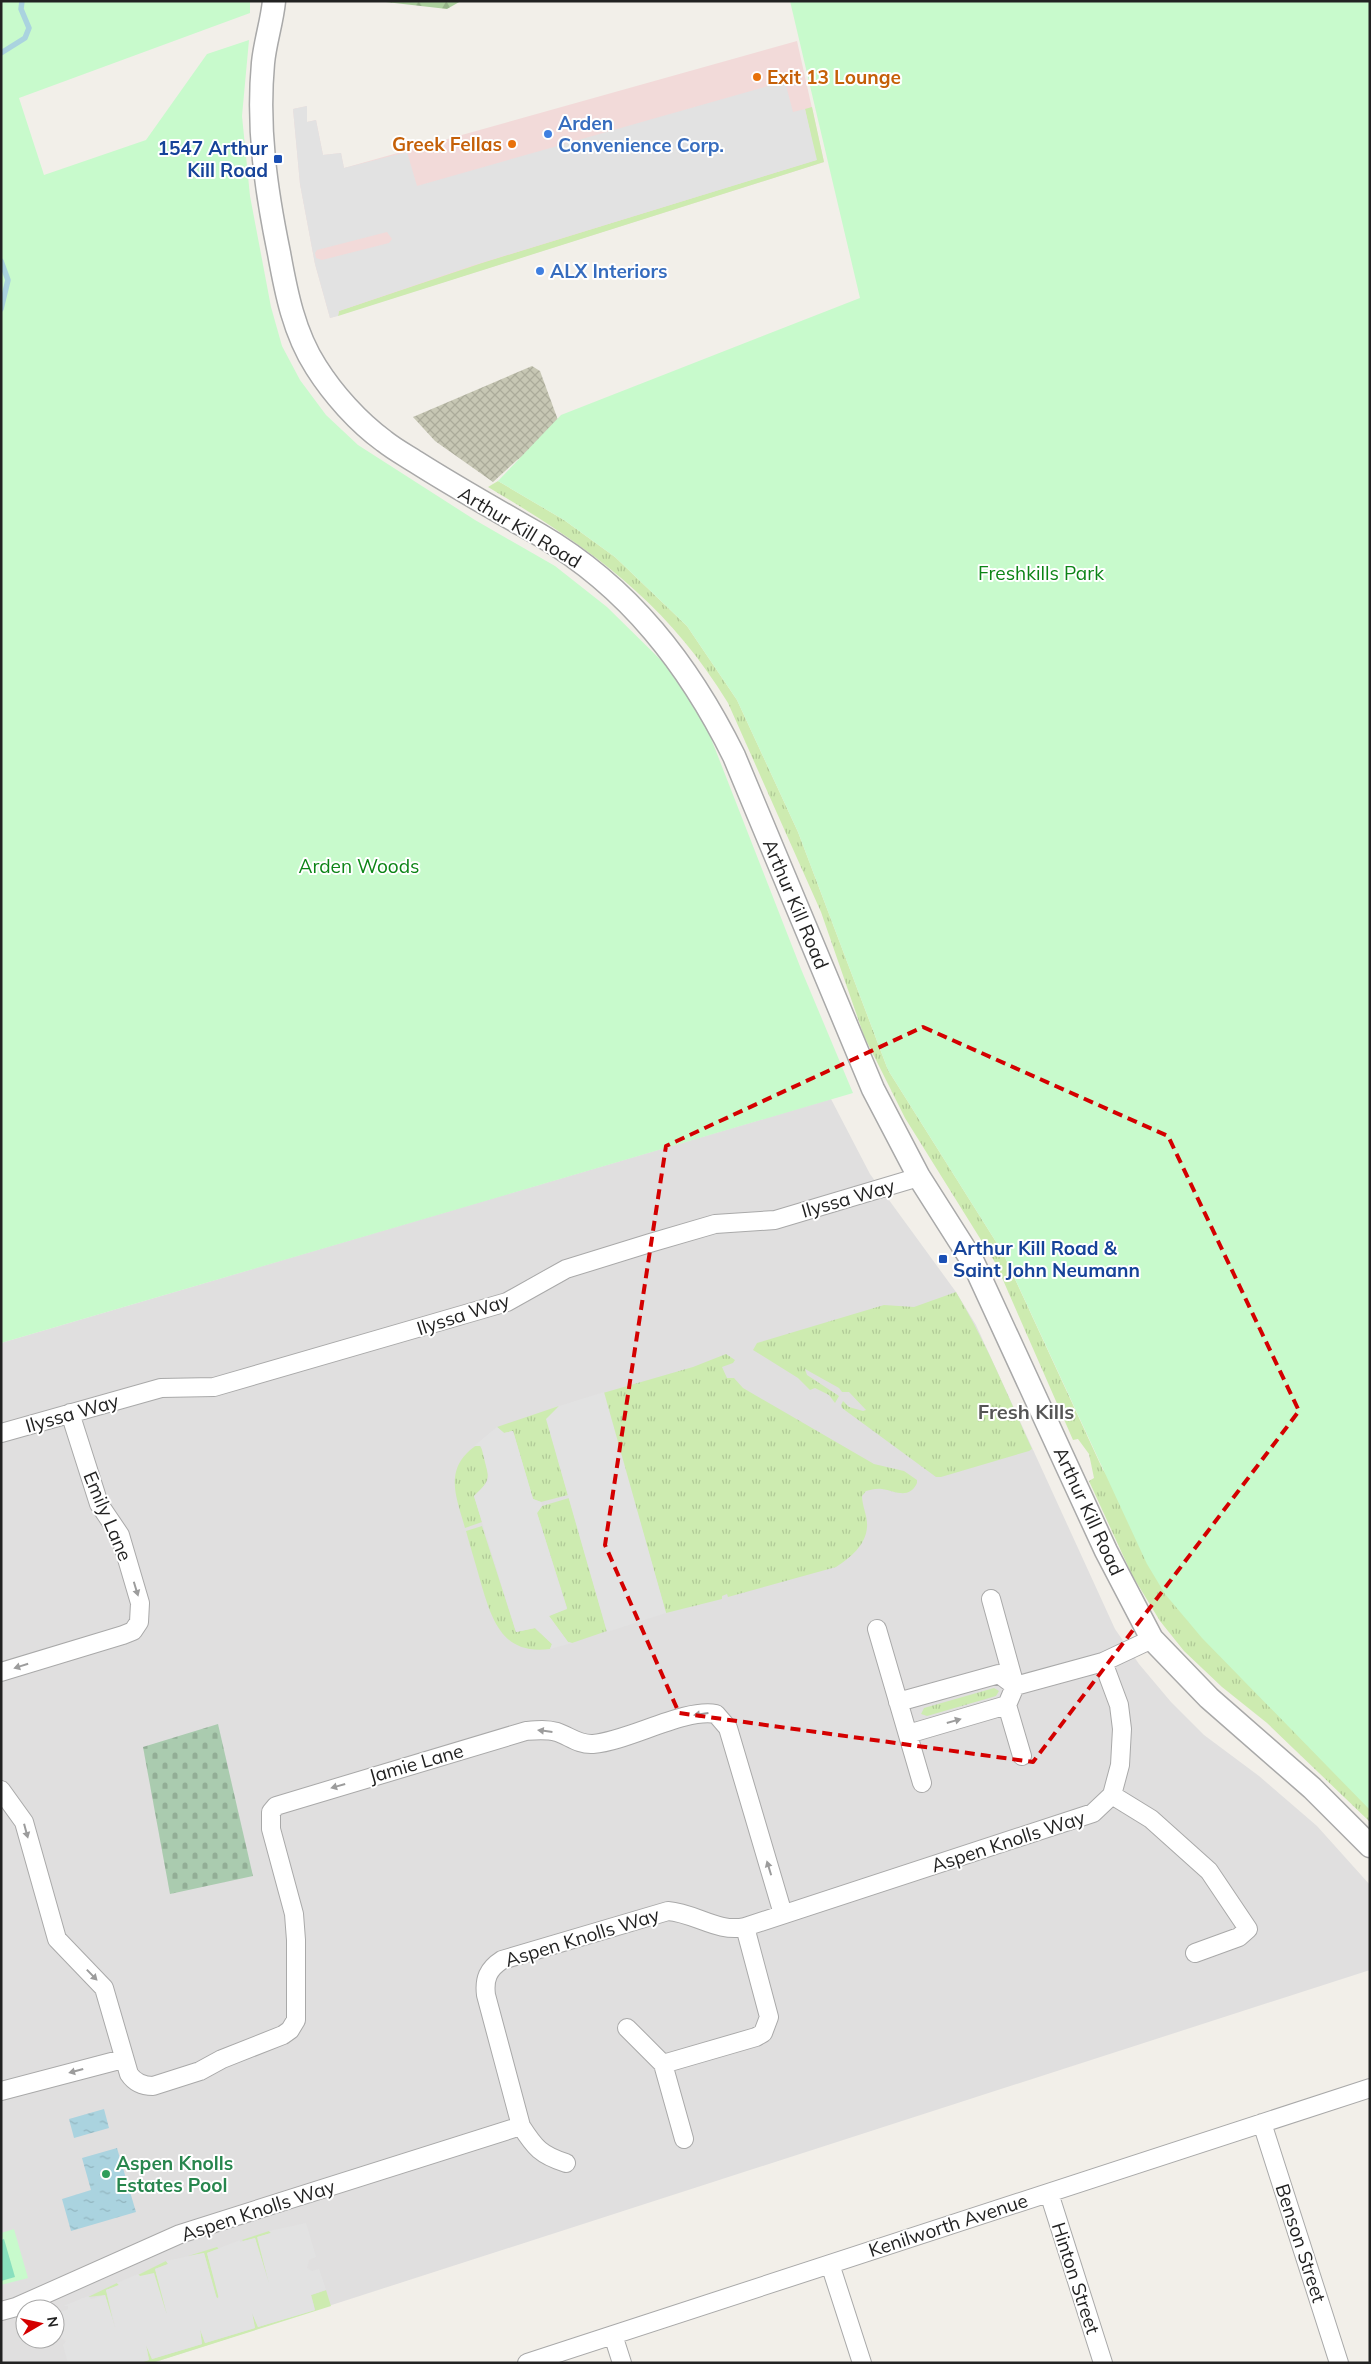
<svg xmlns="http://www.w3.org/2000/svg" width="1371" height="2364" viewBox="0 0 1371 2364" font-family="Mulish,sans-serif">
<style>
.residential{fill:#e0dfdf;fill-rule:evenodd}
.commercial{fill:#f2dad9}
.construction{fill:url(#construction-cross-hatch)}
.grass{fill:url(#grass-tufts)}
.forest{fill:url(#forest-firs)}
.cemetery{fill:url(#cemetery-stones)}
.park{fill:#c8facc}
.garden{fill:#cdebb0}
.pitch{fill:#88e0be}
.parking{fill:#e2e2e2;fill-rule:evenodd}
.water{fill:url(#water-ripples)}
.lines{fill:none;stroke-linecap:round;stroke-linejoin:round}
.stream{stroke:#aad3df;stroke-width:5.5}
.minor-casing{stroke:#a9a9a9;stroke-width:20}
.tertiary-casing{stroke:#a9a9a9;stroke-width:25}
.minor{stroke:#fff;stroke-width:18}
.tertiary{stroke:#fff;stroke-width:22}
.oneway{fill:#9c9c9c}
.marked{fill:none;stroke:#d40000;stroke-width:4;stroke-dasharray:10 6;stroke-linejoin:round}
.food-dot{fill:#e8710a;stroke:#fff;stroke-width:2}
.shop-dot{fill:#3f7fe0;stroke:#fff;stroke-width:2}
.transit-dot{fill:#1a4fb4;stroke:#fff;stroke-width:2}
.leisure-dot{fill:#2e9e5b;stroke:#fff;stroke-width:2}
.labels{text-anchor:middle;stroke-width:4;stroke-linejoin:round;paint-order:stroke}
.food-label{font-size:19px;font-weight:bold;fill:#c56008;stroke:#fff;text-anchor:start}
.shop-label{font-size:19px;font-weight:bold;fill:#366cbe;stroke:#fff;text-anchor:start}
.transit-label{font-size:19px;font-weight:bold;fill:#164399;stroke:#fff;text-anchor:end}
.street-label{font-size:19px;fill:#222;stroke:#fff}
.park-label{font-size:19px;fill:#0c8416;stroke:#fff}
.leisure-label{font-size:19px;font-weight:bold;fill:#27864d;stroke:#fff;text-anchor:start}
.neighbourhood-label{font-size:20px;font-weight:bold;fill:#555;stroke:#fff}
</style>
<defs>
<pattern id="construction-cross-hatch" width="8" height="8" patternUnits="userSpaceOnUse" patternTransform="scale(1.25)"><rect width="8" height="8" fill="#c7c7b4"/><path d="M0 0l8 8M0 8l8-8" fill="none" stroke="#abab9a"/></pattern>
<pattern id="grass-tufts" width="24" height="20" patternUnits="userSpaceOnUse" patternTransform="scale(1.25)"><rect width="24" height="20" fill="#cdebb0"/><path d="M3 7l-1-3M5 7V3M7 7l1-3M15 17l-1-3M17 17v-4M19 17l1-3" fill="none" stroke="#b0c997"/></pattern>
<pattern id="forest-firs" width="22" height="20" patternUnits="userSpaceOnUse" patternTransform="scale(1.25)"><rect width="22" height="20" fill="#add19e"/><path d="M5 1l3.5 6h-7zM16 11l3.5 6h-7z" fill="#95b388"/></pattern>
<pattern id="cemetery-stones" width="16" height="16" patternUnits="userSpaceOnUse" patternTransform="scale(1.25)"><rect width="16" height="16" fill="#aacbaf"/><path d="M2 7V4a2 2 0 0 1 4 0v3zM10 15v-3a2 2 0 0 1 4 0v3z" fill="#92ae96"/></pattern>
<pattern id="water-ripples" width="26" height="14" patternUnits="userSpaceOnUse" patternTransform="scale(1.25)"><rect width="26" height="14" fill="#aad3df"/><path d="M2 4q2-2 4 0t4 0M15 11q2-2 4 0t4 0" fill="none" stroke="#92b5bf"/></pattern>
</defs>
<rect width="100%" height="100%" fill="#f2efe9"/>
<!-- residential -->
<path class="residential" d="M 831,1099 L 870,1174 L 956,1292 L 976,1325 L 1115,1629 L 1139,1664 L 1171,1702 L 1204,1735 L 1259,1776 L 1317,1826 L 1370,1885 L 1370,1970 L 152,2363 L 1,2363 L 1,1343 ZM 25,2309 L 55,2309 L 55,2339 L 25,2339 Z"/>
<!-- commercial -->
<path class="commercial" d="M 797,41 L 824,162 L 330,318 L 315,264 L 300,184 L 293,109 L 307,106 L 307,122 L 316,120 L 323,155 L 341,153 L 344,168 Z"/>
<!-- construction -->
<path class="construction" d="M 532,366 L 540,371 L 562,431 L 517,460 L 493,482 L 435,441 L 413,417 Z"/>
<!-- grass -->
<path class="grass" d="M 498,481 L 564,520 L 615,557 L 687,626 L 737,700 L 798,832 L 888,1070 L 1003,1253 L 1103,1470 L 1370,1797 L 1370,1822 L 1267,1723 L 1222,1687 L 1184,1651 L 1160,1621 L 1132,1575 L 1089,1481 L 1094,1478 L 1089,1454 L 1078,1439 L 1073,1440 L 996,1264 L 905,1118 L 864,1036 L 821,912 L 728,703 C 666,601 589,547 488,487 Z
M 956,1292 C 986,1342 1008,1396 1032,1449 L 1029,1451 L 941,1477 L 936,1477 L 842,1408 L 841,1405 L 843,1401 L 849,1407 L 863,1411 L 866,1410 L 849,1392 L 842,1392 L 839,1388 L 805,1369 L 807,1375 L 839,1396 L 835,1403 L 829,1395 L 815,1388 L 810,1390 L 798,1378 L 753,1350 L 757,1343 L 884,1305 L 914,1307 Z
M 726,1354 L 735,1360 L 733,1363 L 722,1367 L 727,1378 L 734,1378 L 743,1388 L 874,1464 L 904,1471 L 917,1480 L 917,1483 C 909,1500 895,1491 882,1489 C 876,1488 871,1490 866,1491 L 862,1496 C 862,1506 868,1517 867,1527 C 866,1545 850,1558 836,1567 L 728,1597 L 727,1594 L 722,1596 L 722,1599 L 666,1613 L 603,1393 L 693,1367 Z
M 559,1406 L 547,1420 L 568,1495 L 541,1502 L 533,1499 L 513,1431 L 504,1433 L 497,1427 Z
M 479,1445 C 483,1449 484,1454 485,1460 C 490,1479 489,1482 474,1496 L 482,1522 L 465,1528 C 458,1502 445,1475 467,1453 C 471,1449 474,1446 479,1445 Z
M 569,1498 L 607,1631 L 572,1643 L 568,1642 L 549,1616 L 567,1608 L 537,1513 L 542,1506 Z
M 482,1526 L 516,1632 L 535,1628 L 552,1644 L 550,1649 C 504,1655 493,1623 482,1587 C 477,1568 471,1550 466,1531 Z
M 994,1688 L 999,1691 L 996,1696 L 927,1716 L 921,1714 L 924,1708 Z"/>
<!-- forest -->
<path class="forest" d="M 377,1 L 461,1 L 447,9 Z"/>
<!-- cemetery -->
<path class="cemetery" d="M 218,1724 L 253,1876 L 170,1894 L 143,1747 Z"/>
<!-- park -->
<path class="park" d="M 1,1 L 250,1 L 250,13 L 19,98 L 44,175 L 146,140 L 207,54 L 249,40 L 242,116 L 250,196 L 271,307 L 282,346 L 300,380 L 326,415 L 358,445 L 475,520 L 555,566 L 607,607 L 667,666 L 705,723 L 801,969 L 853,1093 L 1,1343 Z
M 790,1 L 1370,1 L 1370,1810 L 1202,1638 L 1165,1594 L 1147,1564 L 1003,1253 L 888,1070 L 798,832 L 737,700 L 687,626 L 615,557 L 564,520 L 498,481 L 561,415 L 860,298 Z
M 14,2229 L 28,2278 L 1,2285 L 1,2233 Z"/>
<!-- garden -->
<path class="garden" d="M 812,107 L 824,162 L 338,316 L 339,311 L 482,263 L 816,160 L 805,109 Z
M 269,2231 L 271,2233 L 258,2237 L 270,2280 L 269,2283 L 255,2238 L 243,2241 L 242,2240 Z
M 217,2247 L 219,2249 L 207,2253 L 219,2296 L 217,2299 L 204,2253 L 188,2256 Z
M 166,2261 L 168,2264 L 155,2269 L 168,2315 L 138,2275 Z
M 117,2283 L 119,2285 L 106,2290 L 115,2330 L 105,2295 L 88,2297 Z
M 326,2290 L 331,2306 L 152,2363 L 140,2363 L 149,2360 L 146,2345 L 152,2359 L 202,2344 L 200,2329 L 205,2343 L 255,2328 L 252,2313 L 258,2327 L 315,2310 L 311,2295 Z"/>
<!-- pitch -->
<path class="pitch" d="M 4,2239 L 15,2277 L 1,2281 L 1,2240 Z"/>
<!-- parking -->
<path class="parking" d="M 784,78 L 793,112 L 805,109 L 817,160 L 471,266 L 339,311 L 338,316 L 330,318 L 315,264 L 300,184 L 293,109 L 307,106 L 307,122 L 316,120 L 323,155 L 341,153 L 344,168 L 407,152 L 417,186 L 779,83 L 781,79 ZM 387,232 L 392,239 L 389,243 L 322,260 L 316,258 L 315,253 L 317,250 Z
M 604,1392 L 666,1613 L 607,1632 L 546,1419 L 559,1406 Z
M 497,1427 L 504,1433 L 513,1431 L 533,1499 L 541,1502 L 542,1506 L 537,1513 L 567,1609 L 549,1616 L 568,1642 L 572,1643 L 550,1649 L 552,1644 L 535,1628 L 516,1632 L 474,1496 L 485,1485 L 489,1478 L 481,1446 L 474,1446 Z
M 306,2223 L 316,2257 L 309,2260 L 307,2268 L 312,2271 L 319,2269 L 326,2290 L 311,2295 L 315,2310 L 258,2327 L 252,2313 L 255,2328 L 205,2343 L 200,2329 L 202,2344 L 152,2359 L 146,2345 L 149,2360 L 139,2363 L 68,2363 L 63,2345 L 66,2341 L 61,2338 L 55,2315 L 68,2309 L 68,2306 L 63,2306 L 88,2296 L 91,2299 L 105,2295 L 116,2330 L 106,2290 L 119,2285 L 117,2283 L 138,2274 L 140,2276 L 154,2273 L 167,2315 L 155,2269 L 168,2264 L 166,2261 L 204,2253 L 216,2297 L 219,2299 L 207,2253 L 240,2240 L 240,2242 L 255,2238 L 269,2284 L 257,2237 L 271,2233 L 269,2231 Z"/>
<!-- water -->
<path class="water" d="M 104,2109 L 109,2128 L 74,2138 L 69,2119 Z
M 117,2148 L 136,2212 L 71,2231 L 62,2199 L 91,2190 L 82,2158 Z"/>
<g class="lines">
<!-- stream -->
<path class="stream" d="M 1,53 L 25,38 L 29,28 L 21,9 L 22,1
M 1,261 L 8,280 L 1,309"/>
<defs>
<path id="minor" d="M 1,1433 L 161,1388 L 214,1387 L 507,1302 L 566,1269 L 650,1243 L 715,1224 L 775,1220 L 919,1177
M 877,1629 L 922,1783
M 1,1672 L 123,1635 L 133,1631 L 139,1622 L 140,1603 L 120,1535 L 99,1504 L 70,1413
M 1015,1686 L 1103,1662 L 1152,1639
M 898,1702 L 999,1674 L 1015,1686
M 1007,1705 L 1022,1756
M 908,1734 L 1007,1705 L 1015,1686 L 991,1599
M 1,1790 L 24,1822 L 57,1939 L 104,1988 L 129,2074 C 135,2083 143,2086 153,2086 L 200,2071 L 222,2059 L 283,2035 L 290,2030 L 296,2020 L 296,1940 L 294,1914 L 271,1829 L 271,1812 L 276,1806 L 526,1731 C 537,1730 546,1729 557,1732 C 569,1736 579,1745 593,1744 C 629,1741 684,1708 716,1714 L 728,1728 L 783,1914
M 1112,1795 L 1151,1819 L 1209,1871 L 1248,1929 L 1239,1937 L 1195,1953
M 627,2028 L 663,2064 L 684,2139
M 663,2064 L 756,2037 L 763,2033 L 769,2017 L 745,1927
M 1,2091 L 123,2059
M 1262,2123 L 1339,2363
M 566,2163 C 541,2155 535,2148 521,2126 L 486,1995 C 484,1979 488,1969 502,1960 L 668,1911 C 695,1913 718,1933 745,1927 L 1093,1813 L 1112,1795 L 1120,1765 L 1122,1729 L 1119,1705 L 1103,1662
M 1049,2193 L 1103,2363
M 830,2264 L 862,2363
M 1,2311 L 16,2307 L 180,2234 L 521,2126
M 613,2335 L 622,2363
M 527,2363 L 1370,2088"/>
<path id="tertiary" d="M 274,1 C 272,22 265,42 263,63 C 257,128 266,190 279,253 C 286,292 294,333 316,367 C 333,394 358,422 384,441 C 394,449 405,455 416,462 C 457,488 498,511 540,535 C 629,587 689,665 734,756 L 873,1089 L 919,1177 L 973,1262 L 1106,1551 L 1152,1639 L 1209,1698 L 1312,1788 L 1370,1846"/>
</defs>
<!-- minor casing -->
<use href="#minor" class="minor-casing"/>
<!-- tertiary casing -->
<use href="#tertiary" class="tertiary-casing"/>
<!-- minor -->
<use href="#minor" class="minor"/>
<!-- tertiary -->
<use href="#tertiary" class="tertiary"/>
</g>
<!-- one-way arrows -->
<defs><path id="oneway-solid" d="M-6-.8H1V-3.2L6.5 0L1 3.2V.8H-6Z" transform="scale(1.25)"/></defs>
<g class="oneway">
<use href="#oneway-solid" transform="translate(136 1589) rotate(73)"/>
<use href="#oneway-solid" transform="translate(21 1666) rotate(163)"/>
<use href="#oneway-solid" transform="translate(701 1714) rotate(172)"/>
<use href="#oneway-solid" transform="translate(954 1721) rotate(-16)"/>
<use href="#oneway-solid" transform="translate(545 1731) rotate(-173)"/>
<use href="#oneway-solid" transform="translate(338 1786) rotate(164)"/>
<use href="#oneway-solid" transform="translate(26 1831) rotate(75)"/>
<use href="#oneway-solid" transform="translate(769 1868) rotate(-107)"/>
<use href="#oneway-solid" transform="translate(92 1975) rotate(46)"/>
<use href="#oneway-solid" transform="translate(76 2071) rotate(165)"/>
</g>
<!-- marked area -->
<path class="marked" d="M 923,1027 L 1168,1136 L 1299,1411 L 1033,1762 L 679,1713 L 605,1545 L 666,1146 Z"/>
<!-- markers -->
<g class="food-dot">
<circle cx="757" cy="77" r="5"/>
<circle cx="512" cy="144" r="5"/>
</g>
<g class="shop-dot">
<circle cx="548" cy="134" r="5"/>
<circle cx="540" cy="271" r="5"/>
</g>
<g class="transit-dot">
<rect x="273" y="154" width="10" height="10" rx="2.5"/>
<rect x="938" y="1254" width="10" height="10" rx="2.5"/>
</g>
<circle class="leisure-dot" cx="106" cy="2174" r="5"/>
<g class="labels">
<!-- food labels -->
<g class="food-label">
<text x="767" y="84">Exit 13 Lounge</text>
<text x="502" y="151" text-anchor="end">Greek Fellas</text>
</g>
<!-- shop labels -->
<g class="shop-label">
<text x="558" y="130">Arden<tspan x="558" dy="22">Convenience Corp.</tspan></text>
<text x="550" y="278">ALX Interiors</text>
</g>
<!-- transit labels -->
<g class="transit-label">
<text x="268" y="155">1547 Arthur<tspan x="268" dy="22">Kill Road</tspan></text>
<text x="953" y="1255" text-anchor="start">Arthur Kill Road &amp;<tspan x="953" dy="22">Saint John Neumann</tspan></text>
</g>
<!-- street labels -->
<g class="street-label">
<text transform="translate(520 527) rotate(31)" y="7">Arthur Kill Road</text>
<text transform="translate(796 904) rotate(67)" y="7">Arthur Kill Road</text>
<text transform="translate(848 1198) rotate(-16)" y="7">Ilyssa Way</text>
<text transform="translate(463 1314) rotate(-18)" y="7">Ilyssa Way</text>
<text transform="translate(72 1413) rotate(-16)" y="7">Ilyssa Way</text>
<text transform="translate(1089 1511) rotate(65)" y="7">Arthur Kill Road</text>
<text transform="translate(108 1516) rotate(67)" y="7">Emily Lane</text>
<text transform="translate(416 1763) rotate(-16)" y="7">Jamie Lane</text>
<text transform="translate(1008 1841) rotate(-18)" y="7">Aspen Knolls Way</text>
<text transform="translate(582 1937) rotate(-17)" y="7">Aspen Knolls Way</text>
<text transform="translate(258 2210) rotate(-18)" y="7">Aspen Knolls Way</text>
<text transform="translate(948 2225) rotate(-18)" y="7">Kenilworth Avenue</text>
<text transform="translate(1301 2243) rotate(72)" y="7">Benson Street</text>
<text transform="translate(1076 2278) rotate(72)" y="7">Hinton Street</text>
</g>
<!-- park labels -->
<g class="park-label">
<text x="1041" y="580">Freshkills Park</text>
<text x="359" y="873">Arden Woods</text>
</g>
<!-- leisure labels -->
<g class="leisure-label">
<text x="116" y="2170">Aspen Knolls<tspan x="116" dy="22">Estates Pool</tspan></text>
</g>
<!-- neighbourhood labels -->
<g class="neighbourhood-label">
<text x="1026" y="1419">Fresh Kills</text>
</g>
</g>
<!-- border -->
<rect width="1371" height="2364" fill="none" stroke="#222222" stroke-width="5"/>
<!-- north arrow -->
<g transform="translate(40 2324) rotate(81)"><circle r="24" fill="#ffffff" stroke="#a7a7a7"/>
<path d="M0-4L9 19L0 12L-9 19Z" fill="#d40000"/>
<text y="-8" font-size="14" font-weight="bold" text-anchor="middle" fill="#222222">N</text>
</g>
</svg>
